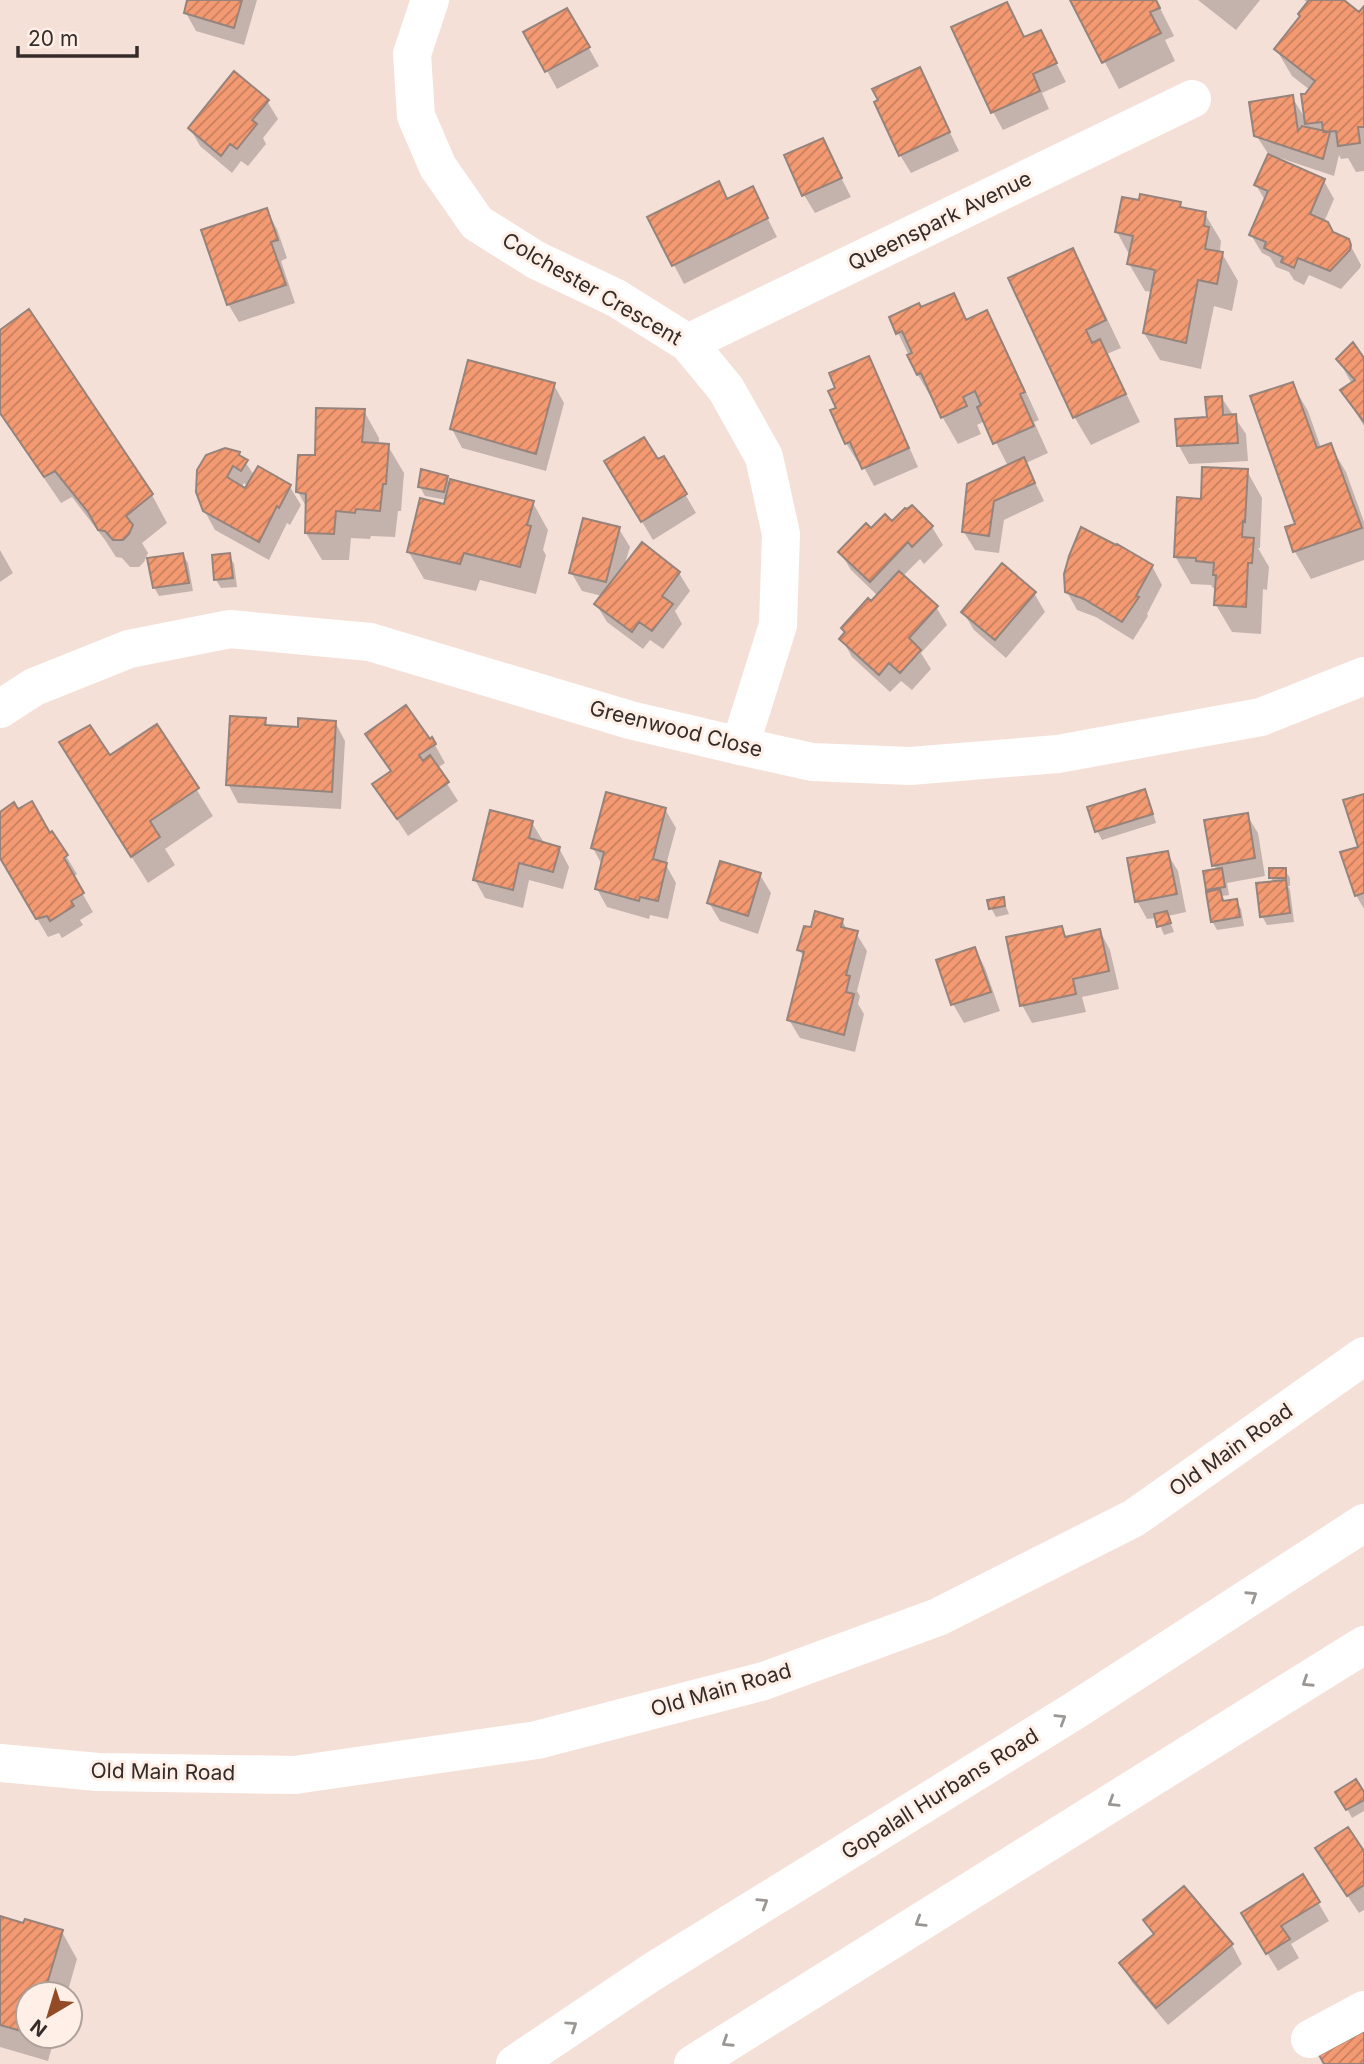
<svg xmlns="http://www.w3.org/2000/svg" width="1364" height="2064" viewBox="0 0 1364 2064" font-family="Inter,sans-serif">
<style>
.shadow{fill:#0003;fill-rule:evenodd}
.building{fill:url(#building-hatch);stroke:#96847c;stroke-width:2}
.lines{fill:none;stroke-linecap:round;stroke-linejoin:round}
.minor{stroke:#fff;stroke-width:38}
.major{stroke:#fff;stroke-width:38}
.oneway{stroke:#9a9694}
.labels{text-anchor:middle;stroke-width:6;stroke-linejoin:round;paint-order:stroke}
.street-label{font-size:21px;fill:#342c29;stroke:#ffefe7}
</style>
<defs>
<pattern id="building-hatch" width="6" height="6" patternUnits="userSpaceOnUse" patternTransform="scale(1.75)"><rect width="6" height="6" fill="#f49a72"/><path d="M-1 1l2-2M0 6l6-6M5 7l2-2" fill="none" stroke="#c67e5e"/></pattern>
</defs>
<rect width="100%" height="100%" fill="#f5e0d8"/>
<!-- shadow -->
<path class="shadow" d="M 189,0 L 257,0 L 244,45 L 196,31 L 186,13 Z
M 1072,0 L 1156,0 L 1174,36 L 1165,40 L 1175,61 L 1119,89 Z
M 1198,0 L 1260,0 L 1236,30 Z
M 1304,0 L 1344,0 L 1347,5 L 1360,14 L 1364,9 L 1364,171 L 1356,172 L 1348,158 L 1341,159 L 1339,155 L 1334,176 L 1280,158 L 1279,161 L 1324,181 L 1334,199 L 1324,222 L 1333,234 L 1348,241 L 1361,265 L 1360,268 L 1341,289 L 1309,275 L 1304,285 L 1294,280 L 1289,272 L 1276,267 L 1270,257 L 1262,253 L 1251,235 L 1266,202 L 1256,185 L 1269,155 L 1256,135 L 1292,97 L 1306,120 L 1306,95 L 1310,90 L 1292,76 L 1276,49 L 1302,17 L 1309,3 Z
M 1006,4 L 1025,39 L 1040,32 L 1066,82 L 1042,93 L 1049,109 L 1003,130 L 993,112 Z
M 567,10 L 599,66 L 557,89 L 526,32 Z
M 919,69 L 959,151 L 911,173 L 900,155 Z
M 267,101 L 278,119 L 263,138 L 266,144 L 248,166 L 241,161 L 232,173 L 200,146 L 190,128 Z
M 822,140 L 851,197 L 815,213 L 804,195 Z
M 727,200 L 762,207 L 777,237 L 684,284 L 649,218 Z
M 1179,204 L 1183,210 L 1205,214 L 1221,241 L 1220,250 L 1238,281 L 1232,311 L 1214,306 L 1201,369 L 1160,360 L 1144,333 L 1152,292 L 1145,291 L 1129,264 L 1130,256 L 1117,232 Z
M 266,210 L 277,229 L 287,258 L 281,261 L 295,303 L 239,322 L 228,304 Z
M 1072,251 L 1088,278 L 1121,348 L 1107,354 L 1140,422 L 1091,445 L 1075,418 L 1010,279 Z
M 953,295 L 968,321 L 986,313 L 1002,340 L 1039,420 L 1034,422 L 1048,453 L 1026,463 L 1044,501 L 1004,520 L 999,553 L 975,550 L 964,532 L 1008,466 L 985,421 L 977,425 L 981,434 L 958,444 L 918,375 L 891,318 L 921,309 Z
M 29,312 L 152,495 L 167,523 L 142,543 L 148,553 L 144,562 L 139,567 L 130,567 L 122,558 L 116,557 L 105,540 L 72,497 L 61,503 L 0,414 L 0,332 Z
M 868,358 L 878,377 L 918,467 L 874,486 L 860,460 L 857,461 L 846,443 L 838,409 L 838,388 Z
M 1338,359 L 1364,361 L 1364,426 L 1342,390 L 1352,384 Z
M 1292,384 L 1308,411 L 1321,448 L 1330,445 L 1346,472 L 1364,522 L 1364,560 L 1311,579 L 1295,552 L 1287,528 L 1298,525 Z
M 554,385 L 564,403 L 546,471 L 462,448 L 452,429 Z
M 1221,397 L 1246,434 L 1248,461 L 1189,464 L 1179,446 L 1209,419 Z
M 364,411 L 379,438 L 379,445 L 388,446 L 404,473 L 401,511 L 398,511 L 395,537 L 371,536 L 370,539 L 351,538 L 349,560 L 322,560 L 306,533 L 307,508 L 298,492 Z
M 239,453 L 254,475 L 290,487 L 301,505 L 290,525 L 287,523 L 269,560 L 215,530 L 204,510 ZM 244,483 L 248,486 L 246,490 L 241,488 Z
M 664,458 L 696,513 L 653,540 L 617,480 Z
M 1247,471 L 1262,498 L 1260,548 L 1258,548 L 1269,567 L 1267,590 L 1263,589 L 1261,634 L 1232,632 L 1216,605 L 1217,588 L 1213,588 L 1211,585 L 1191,584 L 1175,556 Z
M 446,477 L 450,484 L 533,503 L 548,530 L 543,550 L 546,555 L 536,594 L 480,580 L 476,591 L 424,579 L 408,551 L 446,507 L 447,500 L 425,496 L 420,487 Z
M 892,523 L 932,527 L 943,545 L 924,564 L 920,559 L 903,576 L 936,607 L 947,625 L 921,653 L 931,669 L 912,690 L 901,681 L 890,692 L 852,657 L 842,639 L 878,596 L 851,570 L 840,552 L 871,531 Z
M 619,529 L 630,547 L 624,567 L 679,573 L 690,591 L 675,611 L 682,624 L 663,649 L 650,640 L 643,649 L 607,622 L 596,604 L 602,596 L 582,591 L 571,572 Z
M 0,550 L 13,573 L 0,582 Z
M 183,555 L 188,563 L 193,591 L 159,596 L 154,587 Z
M 229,555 L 234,564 L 237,587 L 221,588 L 216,580 Z
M 1152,566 L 1162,585 L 1147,614 L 1148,616 L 1133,640 L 1096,617 L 1077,610 L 1067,592 Z
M 1034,593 L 1045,612 L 1006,658 L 974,630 L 963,612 Z
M 265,720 L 269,727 L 300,729 L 335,722 L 345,741 L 341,809 L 238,803 L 228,784 Z
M 157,726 L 213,816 L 165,849 L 175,865 L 148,883 L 77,770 L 110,757 Z
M 367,735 L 429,742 L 435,745 L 445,763 L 437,768 L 458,801 L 408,836 L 374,785 L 392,773 Z
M 1144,791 L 1149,799 L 1156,823 L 1102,840 L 1097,831 Z
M 1364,796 L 1364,909 L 1356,895 Z
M 665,809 L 676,828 L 666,865 L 676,883 L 668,919 L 650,915 L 649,919 L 607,907 L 597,889 L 602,865 L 593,848 Z
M 18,812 L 50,836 L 66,856 L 77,874 L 73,877 L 93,912 L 80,920 L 83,925 L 62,938 L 59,933 L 48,937 L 0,856 L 0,814 Z
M 1247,815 L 1258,833 L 1265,876 L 1227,883 L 1229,895 L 1222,896 L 1225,902 L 1236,901 L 1241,909 L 1244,926 L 1217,930 L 1212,921 L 1210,893 L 1208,889 L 1217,870 L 1214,865 Z
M 532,823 L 543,841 L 542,844 L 559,848 L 569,867 L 563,889 L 529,880 L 523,908 L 485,898 L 475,880 Z
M 1167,853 L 1178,871 L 1186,912 L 1168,916 L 1174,932 L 1164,935 L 1157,918 L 1147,919 L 1137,901 Z
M 1285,870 L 1290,878 L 1290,886 L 1288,886 L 1290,890 L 1294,922 L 1267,925 L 1262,916 L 1274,883 L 1271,878 Z
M 760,875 L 771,893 L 758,934 L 720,921 L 709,903 Z
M 1003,899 L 1009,914 L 996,917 L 991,908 Z
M 842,920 L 847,930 L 856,933 L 867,951 L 857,991 L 860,996 L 858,1004 L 864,1014 L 855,1052 L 800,1038 L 789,1020 L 804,958 L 799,949 L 812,929 Z
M 1061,928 L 1067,938 L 1100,931 L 1110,950 L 1119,989 L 1082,997 L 1086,1012 L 1032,1023 L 1022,1005 Z
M 975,949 L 985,968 L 1000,1011 L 964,1023 L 953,1004 L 938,961 Z
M 1338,1792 L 1364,1796 L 1364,1811 L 1352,1818 Z
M 1364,1854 L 1364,1910 L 1359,1913 L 1328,1867 Z
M 1303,1877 L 1329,1921 L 1291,1944 L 1299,1958 L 1278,1971 L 1254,1932 Z
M 1184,1889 L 1232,1945 L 1242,1964 L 1168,2025 L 1132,1982 L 1121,1964 L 1154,1936 L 1145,1921 Z
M 0,1918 L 62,1932 L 77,1959 L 67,1994 L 28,1994 L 28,2036 L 55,2036 L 48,2061 L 0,2047 Z"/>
<!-- building -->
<path class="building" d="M 187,0 L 242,0 L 234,28 L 184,13 Z
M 1070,0 L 1156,0 L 1160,8 L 1150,12 L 1161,33 L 1102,63 Z
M 1309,0 L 1344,0 L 1359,12 L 1364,6 L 1364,127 L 1358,127 L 1360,143 L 1338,146 L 1336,131 L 1323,132 L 1322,122 L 1305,124 L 1301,94 L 1305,94 L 1315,81 L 1274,49 L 1300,16 L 1298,14 Z
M 1007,2 L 1024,37 L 1041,30 L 1057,63 L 1033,74 L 1040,91 L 991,113 L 951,27 Z
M 567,8 L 590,47 L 545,72 L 523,32 Z
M 920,67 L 950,132 L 899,156 L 874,102 L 878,100 L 872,89 Z
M 234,71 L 269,100 L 252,120 L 257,124 L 237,149 L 230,144 L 221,156 L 188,128 Z
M 1293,95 L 1298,131 L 1302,126 L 1330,132 L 1323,159 L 1254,136 L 1249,102 Z
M 823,138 L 842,178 L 802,196 L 784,155 Z
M 1268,154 L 1325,179 L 1310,214 L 1328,222 L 1333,232 L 1349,239 L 1351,245 L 1350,250 L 1330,271 L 1298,258 L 1294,268 L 1281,262 L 1283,257 L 1264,248 L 1266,242 L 1249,235 L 1268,191 L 1254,185 Z
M 719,181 L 727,199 L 753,186 L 768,218 L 672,266 L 647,217 Z
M 1140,194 L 1181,202 L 1180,207 L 1206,212 L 1204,226 L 1209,227 L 1205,249 L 1223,252 L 1217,284 L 1198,280 L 1186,343 L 1143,333 L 1155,270 L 1127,264 L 1133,236 L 1115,232 L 1122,197 L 1139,200 Z
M 267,208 L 278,240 L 271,242 L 286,285 L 227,305 L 201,230 Z
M 1073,248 L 1106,320 L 1086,330 L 1092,343 L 1100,339 L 1126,394 L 1073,418 L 1008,278 Z
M 954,293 L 966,320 L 987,310 L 1025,392 L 1020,394 L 1034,426 L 993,444 L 977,407 L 981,405 L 975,391 L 963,397 L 967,406 L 941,418 L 921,373 L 917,375 L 907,355 L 912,353 L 902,331 L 896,334 L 889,317 L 919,303 L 921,307 Z
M 29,309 L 153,494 L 126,516 L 133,525 L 129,534 L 123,540 L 113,540 L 105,531 L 98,530 L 88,512 L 55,471 L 44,477 L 0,413 L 0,330 Z
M 1353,342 L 1364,358 L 1364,422 L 1340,390 L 1355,380 L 1336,359 Z
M 869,356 L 909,448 L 862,469 L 850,442 L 845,444 L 830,410 L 836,408 L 828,391 L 835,388 L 829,373 Z
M 468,360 L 555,383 L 536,454 L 450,429 Z
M 1293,382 L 1317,448 L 1331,443 L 1362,528 L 1293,552 L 1285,527 L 1295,524 L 1250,396 Z
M 1222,396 L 1223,415 L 1236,414 L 1238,443 L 1177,446 L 1175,419 L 1207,417 L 1205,397 Z
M 316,408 L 365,409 L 362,442 L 389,444 L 386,484 L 383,484 L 380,511 L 356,509 L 355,513 L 336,511 L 334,534 L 305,533 L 306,494 L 296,492 L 298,455 L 315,455 Z
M 644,437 L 658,459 L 664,456 L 687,494 L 641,522 L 604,461 Z
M 225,448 L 240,452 L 239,455 L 248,460 L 241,471 L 233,466 L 227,477 L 245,488 L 258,466 L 291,485 L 279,508 L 277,506 L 259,542 L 203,511 L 196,492 L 197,470 L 206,455 Z
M 1024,457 L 1035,483 L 994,501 L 989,536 L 962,532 L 967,484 Z
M 1202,467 L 1248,469 L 1245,522 L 1243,521 L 1242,537 L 1254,538 L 1252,563 L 1248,563 L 1246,607 L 1214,605 L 1216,575 L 1213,575 L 1214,563 L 1196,561 L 1196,558 L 1174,557 L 1177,497 L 1201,499 Z
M 421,469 L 448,476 L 444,492 L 418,487 Z
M 450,479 L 534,501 L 527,525 L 531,526 L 520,567 L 464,553 L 460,564 L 407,552 L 420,498 L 444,504 Z
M 912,505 L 933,526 L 912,547 L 908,542 L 870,582 L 838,552 L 866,523 L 871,528 L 885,514 L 892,521 L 905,508 L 907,509 Z
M 583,518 L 620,527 L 606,582 L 569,573 Z
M 1081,527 L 1116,545 L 1117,544 L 1153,565 L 1136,596 L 1139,597 L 1122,622 L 1084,599 L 1065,592 L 1064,574 L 1069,556 Z
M 642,542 L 680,572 L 662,596 L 673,604 L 652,631 L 639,622 L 632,632 L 594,604 Z
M 183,553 L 189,583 L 153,588 L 147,558 Z
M 230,553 L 233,578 L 214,580 L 212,555 Z
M 1002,563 L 1036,592 L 995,640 L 961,612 Z
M 899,571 L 938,606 L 909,638 L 921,650 L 900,673 L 889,663 L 879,675 L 839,639 L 845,632 L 841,628 L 868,598 L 871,601 Z
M 406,705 L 430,739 L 432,737 L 436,744 L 419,755 L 423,761 L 430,755 L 449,782 L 397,819 L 372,784 L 391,771 L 365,734 Z
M 230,716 L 266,718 L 265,725 L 298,727 L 298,718 L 336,721 L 332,792 L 226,785 Z
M 157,724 L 199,788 L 150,821 L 160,837 L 131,857 L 59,742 L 90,725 L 110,755 Z
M 1145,789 L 1153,814 L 1095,832 L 1087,807 Z
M 606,792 L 666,808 L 653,859 L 667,863 L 658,901 L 640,897 L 639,901 L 595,889 L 604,852 L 591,848 Z
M 1364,794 L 1364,893 L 1355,896 L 1340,852 L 1358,847 L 1343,800 Z
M 32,801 L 50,833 L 52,831 L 68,855 L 64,858 L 84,893 L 71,901 L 74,906 L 50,921 L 47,916 L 36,919 L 0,858 L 0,812 L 14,802 L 18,809 Z
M 490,810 L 533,821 L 529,838 L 560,847 L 553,872 L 519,863 L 513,890 L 473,880 Z
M 1248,813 L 1255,858 L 1212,866 L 1204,820 Z
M 1168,851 L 1177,894 L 1135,902 L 1127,858 Z
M 720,861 L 761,873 L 748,916 L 707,903 Z
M 1222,868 L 1225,887 L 1206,890 L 1203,871 Z
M 1269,868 L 1286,868 L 1286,878 L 1269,878 Z
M 1286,880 L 1290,913 L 1260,917 L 1256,883 Z
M 1220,889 L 1223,901 L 1237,899 L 1240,917 L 1211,922 L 1206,892 Z
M 1004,897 L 1005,906 L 989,909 L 987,900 Z
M 815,911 L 843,919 L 841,927 L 858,931 L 846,975 L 850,976 L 846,992 L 854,994 L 844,1035 L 787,1020 L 804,952 L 797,950 L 804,926 L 811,927 Z
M 1167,911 L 1171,923 L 1157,927 L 1154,914 Z
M 1062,926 L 1065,937 L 1100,929 L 1109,971 L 1073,979 L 1076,994 L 1020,1006 L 1006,937 Z
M 975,947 L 991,992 L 951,1005 L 936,960 Z
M 1356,1779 L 1364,1792 L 1364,1800 L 1346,1810 L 1335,1792 Z
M 1348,1827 L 1364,1851 L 1364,1885 L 1347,1896 L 1315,1848 Z
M 1303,1874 L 1320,1902 L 1281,1926 L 1290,1939 L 1266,1954 L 1241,1913 Z
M 1184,1886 L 1233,1944 L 1156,2008 L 1119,1963 L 1154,1934 L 1143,1920 Z
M 0,1916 L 23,1923 L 25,1919 L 63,1930 L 44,1994 L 28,1994 L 28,2033 L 0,2025 Z
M 1364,2031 L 1364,2064 L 1324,2064 L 1319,2055 Z"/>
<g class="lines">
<!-- minor -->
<path class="minor" d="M 430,0 L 412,54 L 416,116 L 438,167 L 477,223 L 536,260 L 616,298 L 688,343 L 726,389 L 764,457 L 781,534 L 778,625 L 740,746
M 688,343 L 1192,99
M 0,709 L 34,687 L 129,649 L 230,629 L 370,642 L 630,720 L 740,746 L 812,762 L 910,766 L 1058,754 L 1261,717 L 1364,676
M 0,1763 L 98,1772 L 295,1775 L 537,1740 L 764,1681 L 938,1617 L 1134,1518 L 1364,1356
M 1310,2039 L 1364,2010"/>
<!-- major -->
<path class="major" d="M 515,2064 L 652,1972 L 1074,1711 L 1364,1523
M 693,2064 L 1364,1645"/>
</g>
<!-- one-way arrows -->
<defs><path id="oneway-chevron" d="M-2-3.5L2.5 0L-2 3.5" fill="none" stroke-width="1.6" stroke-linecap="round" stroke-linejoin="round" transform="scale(1.75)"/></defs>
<g class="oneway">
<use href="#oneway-chevron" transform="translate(1252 1596) rotate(-33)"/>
<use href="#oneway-chevron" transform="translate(1307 1682) rotate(147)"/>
<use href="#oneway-chevron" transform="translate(1061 1719) rotate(-32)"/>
<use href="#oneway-chevron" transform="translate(1113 1802) rotate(148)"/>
<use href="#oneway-chevron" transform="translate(763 1903) rotate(-32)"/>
<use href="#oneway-chevron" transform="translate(920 1922) rotate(148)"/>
<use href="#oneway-chevron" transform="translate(572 2026) rotate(-34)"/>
<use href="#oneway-chevron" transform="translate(727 2042) rotate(147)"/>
</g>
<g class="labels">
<!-- street labels -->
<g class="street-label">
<text transform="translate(940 221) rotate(-26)" y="7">Queenspark Avenue</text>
<text transform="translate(592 289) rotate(30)" y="7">Colchester Crescent</text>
<text transform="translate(676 729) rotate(14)" y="7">Greenwood Close</text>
<text transform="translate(1231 1450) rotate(-35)" y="7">Old Main Road</text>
<text transform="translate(721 1690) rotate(-16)" y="7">Old Main Road</text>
<text transform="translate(163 1772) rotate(1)" y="7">Old Main Road</text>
<text transform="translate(940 1794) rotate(-32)" y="7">Gopalall Hurbans Road</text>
</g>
</g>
<!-- north arrow -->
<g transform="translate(49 2015) rotate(218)"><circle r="33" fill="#ffefe7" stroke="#aea19b" stroke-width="2"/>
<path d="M0-5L12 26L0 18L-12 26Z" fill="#924a27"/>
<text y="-10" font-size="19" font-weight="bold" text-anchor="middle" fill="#342c29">N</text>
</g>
<!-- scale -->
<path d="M18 46v10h119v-10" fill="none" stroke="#342c29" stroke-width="3.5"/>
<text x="28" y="46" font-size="21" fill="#342c29" stroke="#ffefe7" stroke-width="5" paint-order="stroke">20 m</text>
</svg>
